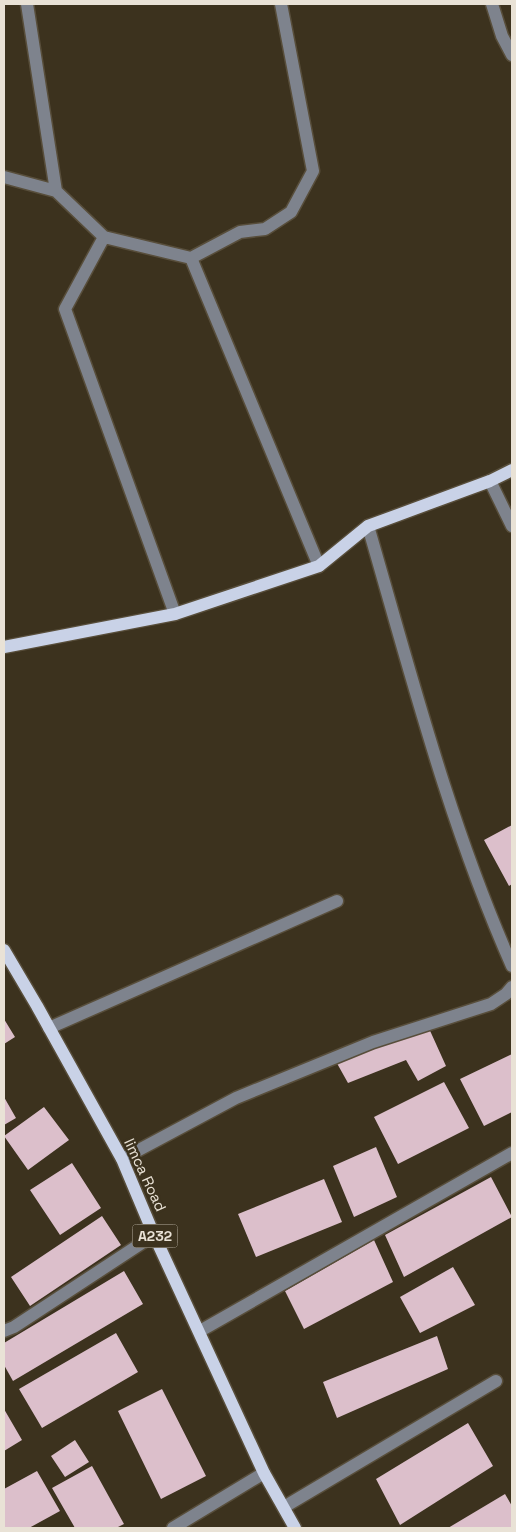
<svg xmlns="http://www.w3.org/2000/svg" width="516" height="1532" viewBox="0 0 516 1532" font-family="'Space Grotesk',sans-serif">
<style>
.building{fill:#dcbfcb}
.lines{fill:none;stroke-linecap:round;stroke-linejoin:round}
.minor-casing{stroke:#584e3b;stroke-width:15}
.major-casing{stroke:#584e3b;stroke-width:15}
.minor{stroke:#7e838d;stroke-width:12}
.major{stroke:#c9d2e7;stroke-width:12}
.labels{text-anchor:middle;stroke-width:5;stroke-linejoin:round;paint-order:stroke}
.shield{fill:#3c321e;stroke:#b5ad9f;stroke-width:1}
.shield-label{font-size:14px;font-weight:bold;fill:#e9e2d6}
.street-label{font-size:15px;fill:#e9e2d6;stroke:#3c321e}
</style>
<rect width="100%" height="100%" fill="#3c321e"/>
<!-- building -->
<path class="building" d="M 512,825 L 512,884 L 509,886 L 484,840 Z
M 4,1019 L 15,1037 L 4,1044 Z
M 427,1024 L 446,1066 L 418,1081 L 406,1060 L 348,1083 L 334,1058 Z
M 512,1054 L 512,1112 L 484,1126 L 460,1079 Z
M 444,1082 L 469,1128 L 398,1164 L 374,1117 Z
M 4,1097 L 16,1118 L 4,1125 Z
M 44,1107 L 69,1140 L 28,1170 L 4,1136 Z
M 376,1147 L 397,1197 L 354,1217 L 333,1166 Z
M 72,1163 L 101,1208 L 60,1235 L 30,1190 Z
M 491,1177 L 512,1217 L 404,1277 L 385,1235 Z
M 324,1179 L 342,1222 L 256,1257 L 238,1214 Z
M 102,1216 L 121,1245 L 30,1306 L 11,1277 Z
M 374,1240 L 393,1282 L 304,1329 L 285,1291 Z
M 453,1267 L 475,1305 L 420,1333 L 400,1297 Z
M 124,1271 L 143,1304 L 13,1381 L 4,1365 L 4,1343 Z
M 116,1333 L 138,1372 L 42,1428 L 19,1389 Z
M 437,1336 L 448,1369 L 337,1418 L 323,1382 Z
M 162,1389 L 206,1476 L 161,1499 L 118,1411 Z
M 4,1409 L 22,1440 L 4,1451 Z
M 468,1423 L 493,1466 L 400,1525 L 376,1479 Z
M 75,1440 L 89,1462 L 65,1477 L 51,1456 Z
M 92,1466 L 124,1524 L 116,1528 L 75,1528 L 52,1488 Z
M 37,1471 L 60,1511 L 29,1528 L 4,1528 L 4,1489 Z
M 505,1494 L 512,1506 L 512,1528 L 448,1528 Z"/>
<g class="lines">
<defs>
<path id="minor" d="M 27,4 L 56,191
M 492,4 L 502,36 L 512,55
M 4,177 L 56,191 L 104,237 L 191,258 L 240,232 L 265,229 L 291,212 L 313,171 L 281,4
M 104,237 L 65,309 L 175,614
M 191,258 L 319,566
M 490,481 L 512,526
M 368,526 C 411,674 449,824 512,966
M 49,1028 L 337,901
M 122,1159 L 236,1098 L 373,1042 L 491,1004 L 506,994 L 512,987
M 4,1331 L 14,1327 L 154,1235
M 200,1331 L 512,1153
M 284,1507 L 496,1381
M 173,1528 L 264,1473"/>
<path id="major" d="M 4,647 L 175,614 L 319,566 L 368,526 L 490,481 L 512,470
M 4,950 L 37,1006 L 122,1159 L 154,1235 L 264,1473 L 295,1528"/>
</defs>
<!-- minor casing -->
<use href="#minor" class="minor-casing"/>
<!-- major casing -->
<use href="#major" class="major-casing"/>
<!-- minor -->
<use href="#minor" class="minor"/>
<!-- major -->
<use href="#major" class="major"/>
</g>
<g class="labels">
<!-- shield labels -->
<rect class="shield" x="132.5" y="1224.5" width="45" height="23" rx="4"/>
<g class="shield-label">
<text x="155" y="1241">A232</text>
</g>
<!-- street labels -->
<g class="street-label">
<text transform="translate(145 1175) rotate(65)" y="5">limca Road</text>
</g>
</g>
<!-- border -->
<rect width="516" height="1532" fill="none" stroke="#e9e2d6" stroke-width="10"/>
</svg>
